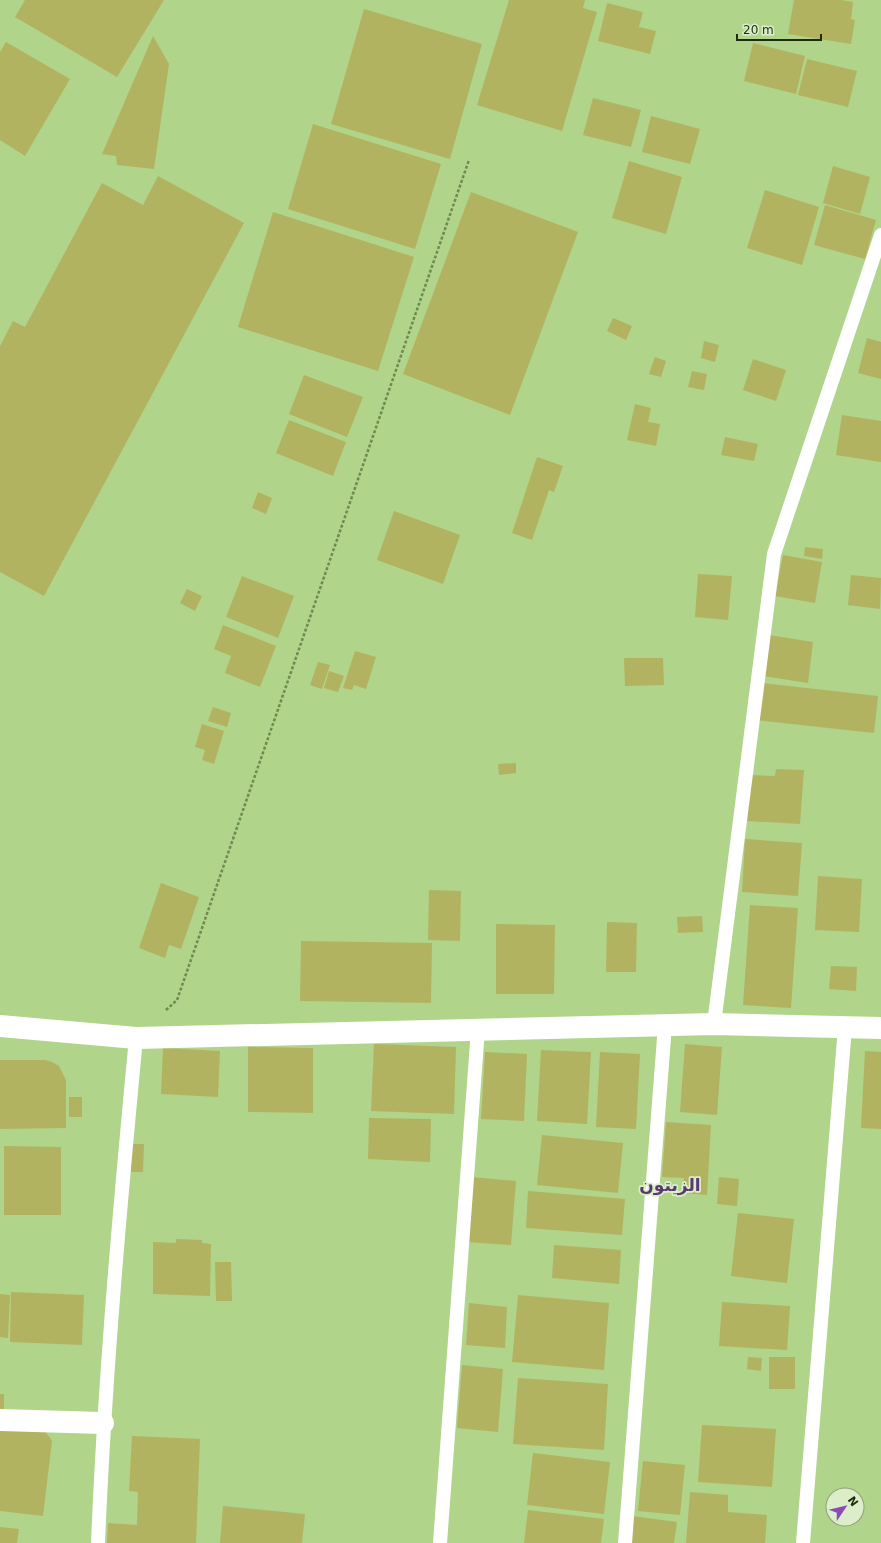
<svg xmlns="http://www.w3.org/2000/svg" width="881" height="1543" viewBox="0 0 881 1543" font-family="'DejaVu Sans',Vazirmatn,sans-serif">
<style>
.building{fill:#b2b360}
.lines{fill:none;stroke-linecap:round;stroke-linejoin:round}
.path{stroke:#6f8952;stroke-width:2.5;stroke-dasharray:3 2;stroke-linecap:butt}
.service{stroke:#fff;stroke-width:14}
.minor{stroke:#fff;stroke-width:22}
.labels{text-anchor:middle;stroke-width:3.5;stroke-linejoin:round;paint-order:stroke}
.district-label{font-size:17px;font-weight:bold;fill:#5a3973;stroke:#dbeec9}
</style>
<rect width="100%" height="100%" fill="#b0d489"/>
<!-- building -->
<path class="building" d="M 25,0 L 164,0 L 117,77 L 15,17 Z
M 509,0 L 585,0 L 583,8 L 597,12 L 562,131 L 477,105 Z
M 794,0 L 841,0 L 853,2 L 851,19 L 855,20 L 851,44 L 788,34 Z
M 607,3 L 643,12 L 639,27 L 656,31 L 650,54 L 598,41 Z
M 364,9 L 482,44 L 450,159 L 331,124 Z
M 153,36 L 169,64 L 154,169 L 117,165 L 116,156 L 102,154 Z
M 6,42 L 70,79 L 25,156 L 0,140 L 0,52 Z
M 753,43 L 805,56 L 796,94 L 744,81 Z
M 807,59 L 857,71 L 848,107 L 798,95 Z
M 593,98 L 641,110 L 631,147 L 583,135 Z
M 651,116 L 700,129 L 690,164 L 642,152 Z
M 313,124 L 441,164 L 415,249 L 288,209 Z
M 629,161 L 682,177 L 666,234 L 612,218 Z
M 833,166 L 870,177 L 860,214 L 823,203 Z
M 158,176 L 244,223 L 44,596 L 0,572 L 0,346 L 13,321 L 25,327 L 102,183 L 143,205 Z
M 765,190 L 819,207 L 802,265 L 747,248 Z
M 471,192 L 578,232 L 510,415 L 403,374 Z
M 825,205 L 876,220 L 865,259 L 814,245 Z
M 273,212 L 414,257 L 378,371 L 238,327 Z
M 613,318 L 632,326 L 626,340 L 607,331 Z
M 867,338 L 881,342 L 881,379 L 858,373 Z
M 704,341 L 719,345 L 715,362 L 701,358 Z
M 655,357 L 666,361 L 661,377 L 649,374 Z
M 753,359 L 786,370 L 776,401 L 743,390 Z
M 692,371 L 707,374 L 704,390 L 688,387 Z
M 304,375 L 363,397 L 347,437 L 289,414 Z
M 635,404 L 651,408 L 648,422 L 660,424 L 656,446 L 627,440 Z
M 842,415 L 881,421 L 881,462 L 836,455 Z
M 289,420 L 346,442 L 333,476 L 276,453 Z
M 725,437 L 758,444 L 754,461 L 721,455 Z
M 537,457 L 563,466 L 554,492 L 549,490 L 532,540 L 512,533 Z
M 258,492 L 272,498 L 266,514 L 252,508 Z
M 394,511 L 460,535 L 443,584 L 377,560 Z
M 805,547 L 823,549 L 822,559 L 804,556 Z
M 783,555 L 822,562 L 815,603 L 775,596 Z
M 698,574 L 732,576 L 728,620 L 695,617 Z
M 851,575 L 881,578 L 880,609 L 848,605 Z
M 242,576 L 294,596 L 278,638 L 226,617 Z
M 187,589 L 202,596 L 195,611 L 180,603 Z
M 223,625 L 276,646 L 260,687 L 225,673 L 231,656 L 214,649 Z
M 769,635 L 813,642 L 808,683 L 763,676 Z
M 355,651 L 376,657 L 366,689 L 354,685 L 352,690 L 343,688 Z
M 624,658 L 663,658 L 664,685 L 625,686 Z
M 318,662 L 330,665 L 322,689 L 310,685 Z
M 329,671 L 344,676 L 338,692 L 324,688 Z
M 761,683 L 878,696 L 874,733 L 756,720 Z
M 213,707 L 231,713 L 227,727 L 208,721 Z
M 202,724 L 224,731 L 214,764 L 202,760 L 205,750 L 195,747 Z
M 516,763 L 516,773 L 499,775 L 498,764 Z
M 776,769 L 804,770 L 800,824 L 747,821 L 749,775 L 775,776 Z
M 745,839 L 802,843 L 798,896 L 742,892 Z
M 818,876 L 862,879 L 859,932 L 815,930 Z
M 161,883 L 199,897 L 181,949 L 169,945 L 165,958 L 139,948 Z
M 429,890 L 461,891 L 460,941 L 428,940 Z
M 750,905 L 798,908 L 791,1008 L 743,1005 Z
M 702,916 L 703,932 L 678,933 L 677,917 Z
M 607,922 L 637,923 L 636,972 L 606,972 Z
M 496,924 L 555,925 L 554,994 L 496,994 Z
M 301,941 L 432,943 L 431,1003 L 300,1001 Z
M 831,966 L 857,967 L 856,991 L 829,989 Z
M 374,1044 L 456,1047 L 454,1114 L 371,1111 Z
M 685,1044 L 722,1047 L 717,1115 L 680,1112 Z
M 248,1047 L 313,1048 L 313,1113 L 248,1112 Z
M 163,1048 L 220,1051 L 218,1097 L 161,1094 Z
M 541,1050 L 591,1052 L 587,1124 L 537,1121 Z
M 865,1051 L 881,1052 L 881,1129 L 861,1128 Z
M 485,1052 L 527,1054 L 524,1121 L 481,1119 Z
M 600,1052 L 640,1054 L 636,1129 L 596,1127 Z
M 0,1060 L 45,1060 L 52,1062 L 59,1066 L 66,1080 L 66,1128 L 0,1129 Z
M 69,1097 L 82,1097 L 82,1117 L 69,1117 Z
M 369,1118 L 431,1119 L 430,1162 L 368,1159 Z
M 666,1122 L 711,1125 L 707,1195 L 683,1193 L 684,1178 L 662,1177 Z
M 542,1135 L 623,1143 L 618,1193 L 537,1185 Z
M 131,1144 L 144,1144 L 143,1172 L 131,1172 Z
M 4,1146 L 61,1147 L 61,1215 L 4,1215 Z
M 472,1177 L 516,1181 L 511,1245 L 467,1242 Z
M 719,1177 L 739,1179 L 737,1206 L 717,1204 Z
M 528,1191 L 625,1199 L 622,1235 L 526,1228 Z
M 738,1213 L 794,1219 L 787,1283 L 731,1276 Z
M 176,1239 L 202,1240 L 202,1243 L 211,1244 L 210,1296 L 153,1294 L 153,1242 L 176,1243 Z
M 554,1245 L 621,1250 L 619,1284 L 552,1278 Z
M 215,1262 L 231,1262 L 232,1301 L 216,1301 Z
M 11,1292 L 84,1295 L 82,1345 L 10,1342 Z
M 0,1294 L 10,1295 L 8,1338 L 0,1337 Z
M 518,1295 L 609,1303 L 604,1370 L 512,1362 Z
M 722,1302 L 790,1306 L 787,1350 L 719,1346 Z
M 469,1303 L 507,1307 L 505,1348 L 466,1345 Z
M 748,1357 L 762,1358 L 761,1371 L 747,1369 Z
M 769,1357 L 795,1357 L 795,1389 L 769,1389 Z
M 462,1365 L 503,1369 L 498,1432 L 457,1428 Z
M 518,1378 L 608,1384 L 604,1450 L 513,1444 Z
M 0,1394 L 4,1394 L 4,1410 L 0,1409 Z
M 0,1425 L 45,1431 L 52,1441 L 43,1516 L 0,1511 Z
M 702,1425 L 776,1429 L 772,1487 L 698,1482 Z
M 132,1436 L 200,1439 L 196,1543 L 107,1543 L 108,1523 L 137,1525 L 138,1492 L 129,1491 Z
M 533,1453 L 610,1462 L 604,1514 L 527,1505 Z
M 643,1461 L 685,1465 L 680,1515 L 638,1511 Z
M 690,1492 L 728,1495 L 728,1512 L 767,1515 L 765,1543 L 686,1543 Z
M 223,1506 L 305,1514 L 302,1543 L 220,1543 Z
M 528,1510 L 604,1519 L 601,1543 L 524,1543 Z
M 632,1516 L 677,1522 L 674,1543 L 629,1543 Z
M 0,1527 L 19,1529 L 17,1543 L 0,1543 Z"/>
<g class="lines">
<!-- path -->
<path class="path" d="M 166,1010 L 177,1000 L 469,160"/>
<!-- service -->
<path class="service" d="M 714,1024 L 774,554 L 881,235
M 98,1543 C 105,1374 120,1206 136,1038
M 440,1543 L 478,1029
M 625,1543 L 665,1025
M 803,1543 L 845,1027"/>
<!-- minor -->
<path class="minor" d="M 0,1026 L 136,1038 L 714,1024 L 881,1028
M 0,1420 L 103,1423"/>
</g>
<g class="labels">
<!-- district labels -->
<g class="district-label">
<text x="670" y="1191">الزيتون</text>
</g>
</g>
<!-- north arrow -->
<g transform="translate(845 1507) rotate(55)"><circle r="19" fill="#dbeec9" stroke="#8fa07e"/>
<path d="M0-3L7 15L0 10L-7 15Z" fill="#8d49bc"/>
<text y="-6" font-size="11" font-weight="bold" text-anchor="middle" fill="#1e2b0d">N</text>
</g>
<!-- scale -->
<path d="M737 34v6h84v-6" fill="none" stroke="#1e2b0d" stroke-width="2"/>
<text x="743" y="34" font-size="12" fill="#1e2b0d" stroke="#dbeec9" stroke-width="3" paint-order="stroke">20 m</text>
</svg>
